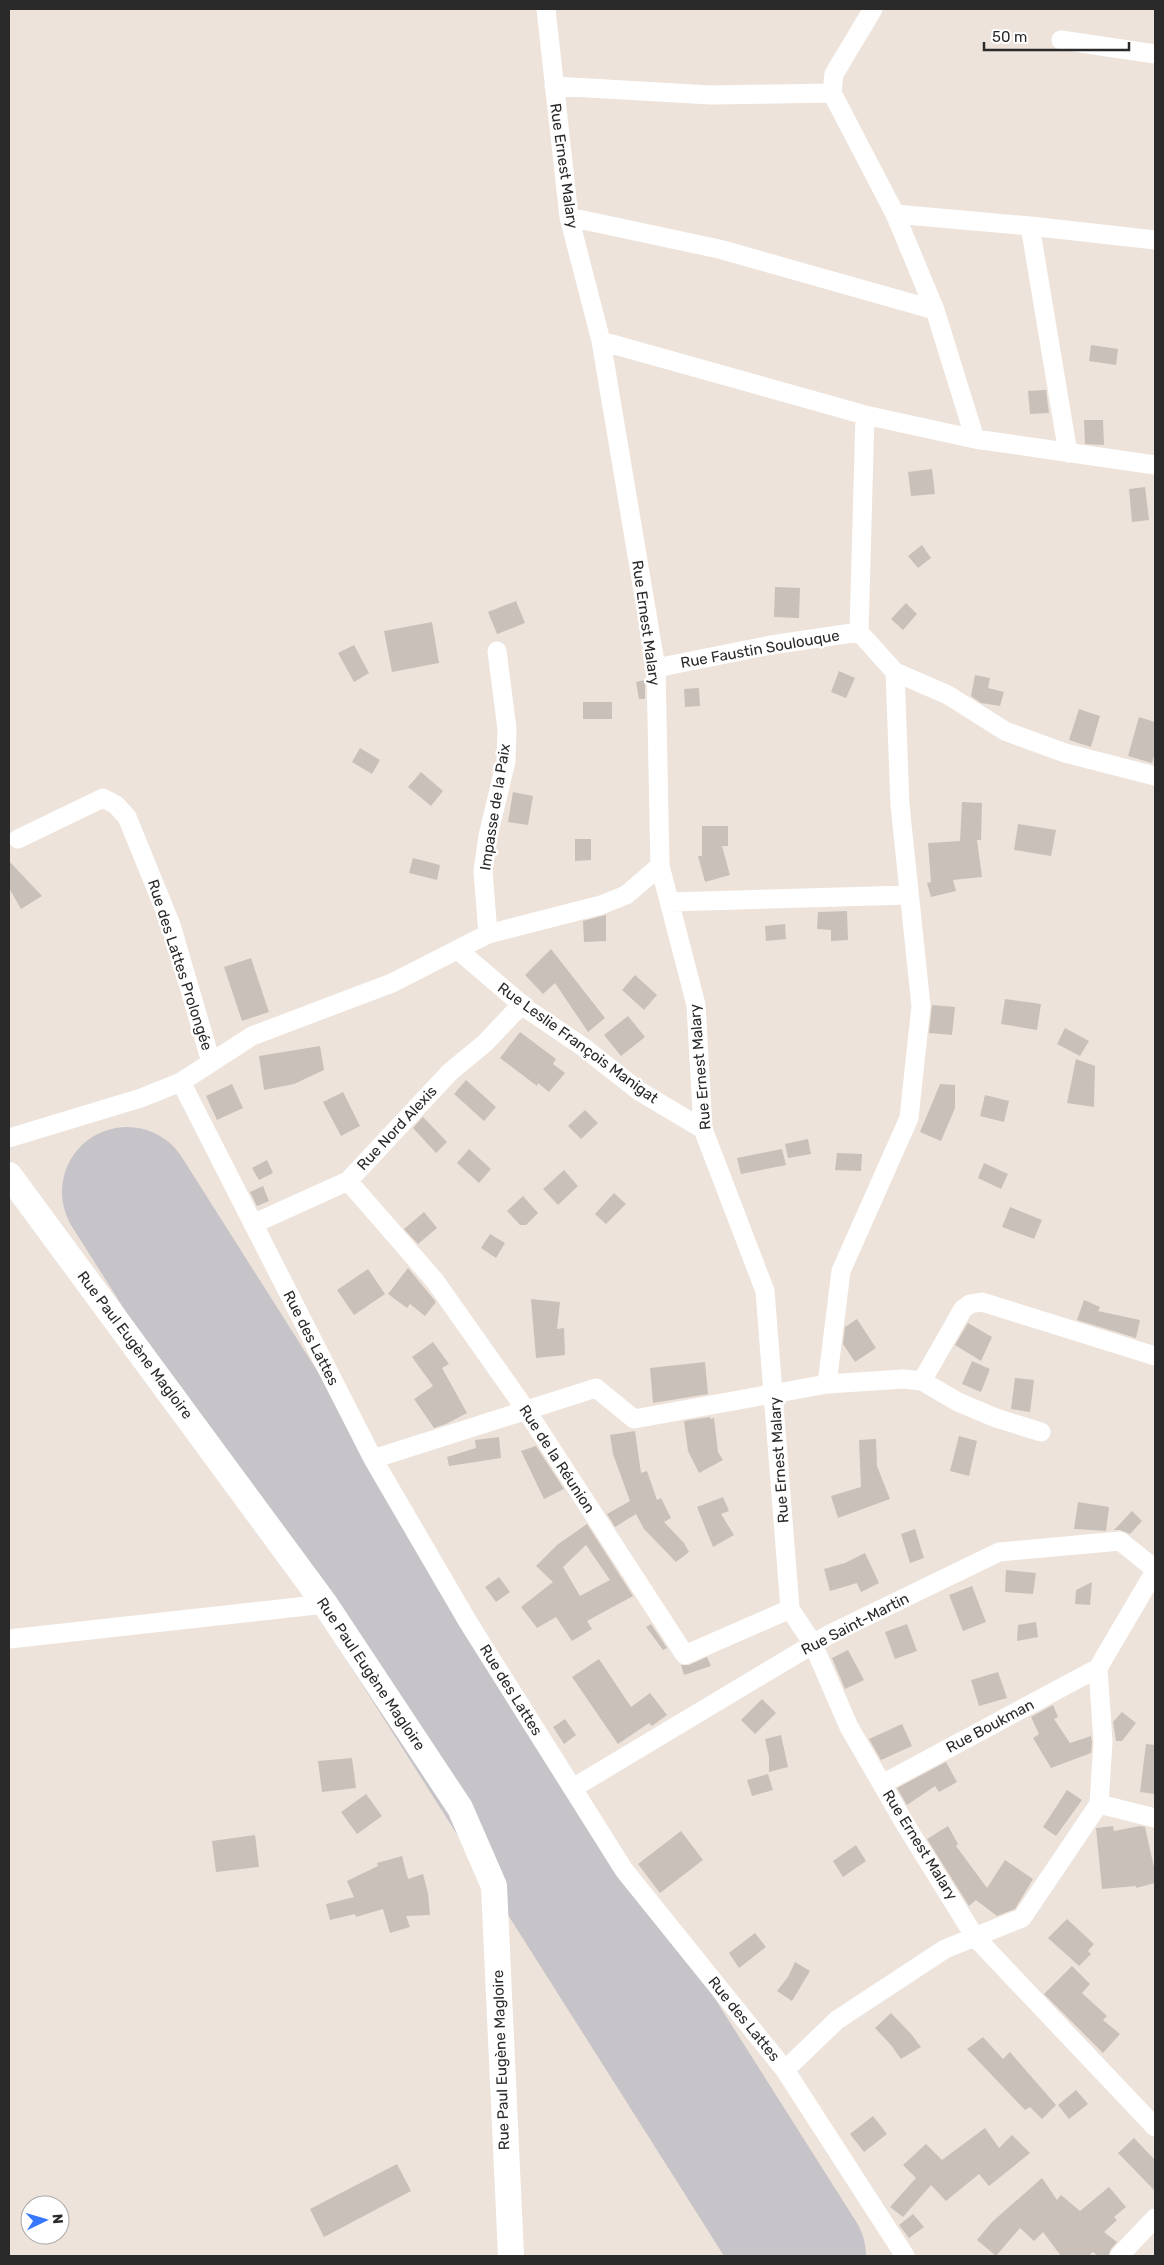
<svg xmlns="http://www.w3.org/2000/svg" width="1164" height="2265" viewBox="0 0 1164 2265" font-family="Rubik,sans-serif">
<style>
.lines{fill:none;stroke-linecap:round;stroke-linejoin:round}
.runway{stroke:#c6c4c8;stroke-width:130}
.building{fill:#c9c0ba;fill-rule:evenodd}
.minor{stroke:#fff;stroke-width:19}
.secondary{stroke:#fff;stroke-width:26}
.labels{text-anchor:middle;stroke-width:5;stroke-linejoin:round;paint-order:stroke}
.street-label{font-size:15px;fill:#2a2a2a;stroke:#fff}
</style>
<rect width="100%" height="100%" fill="#eee3da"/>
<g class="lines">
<!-- runway -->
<path class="runway" d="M 127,1192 L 801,2256"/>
</g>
<!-- building -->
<path class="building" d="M 1091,345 L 1118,349 L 1116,365 L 1089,361 Z
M 1046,390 L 1049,413 L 1030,414 L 1028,391 Z
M 1084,420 L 1103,420 L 1104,445 L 1085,444 Z
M 932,469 L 935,494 L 911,496 L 908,472 Z
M 1145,487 L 1149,520 L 1132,522 L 1129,489 Z
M 922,545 L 931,558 L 918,568 L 908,556 Z
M 775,587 L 800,588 L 799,618 L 774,617 Z
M 516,601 L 525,623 L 497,634 L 488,612 Z
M 906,603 L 917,614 L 903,630 L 891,619 Z
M 432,622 L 439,663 L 392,672 L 384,631 Z
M 354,645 L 369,673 L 354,682 L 338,653 Z
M 839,671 L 855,678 L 846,698 L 831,692 Z
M 975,675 L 990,678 L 988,688 L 1004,692 L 1000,706 L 981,703 L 971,696 Z
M 645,680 L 645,699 L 639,699 L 636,682 Z
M 699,688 L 700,706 L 685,707 L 684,689 Z
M 583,702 L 612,702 L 612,719 L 583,719 Z
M 1079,709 L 1100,716 L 1091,747 L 1069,740 Z
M 1139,717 L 1155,722 L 1155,752 L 1152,763 L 1128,756 Z
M 360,748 L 380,760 L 372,774 L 352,762 Z
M 421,772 L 443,791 L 431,806 L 408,787 Z
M 513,792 L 533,796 L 528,825 L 508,822 Z
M 962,802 L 982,803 L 981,840 L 977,840 L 982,877 L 953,880 L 956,891 L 931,897 L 927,883 L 931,882 L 928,843 L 960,841 Z
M 1018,824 L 1056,830 L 1051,856 L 1014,850 Z
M 702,826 L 728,826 L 728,846 L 722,846 L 730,875 L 705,882 L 698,856 L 702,856 Z
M 575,839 L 591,839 L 591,860 L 575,861 Z
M 413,858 L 440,865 L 437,880 L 409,873 Z
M 9,861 L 42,896 L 21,909 L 9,888 Z
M 847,911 L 848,940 L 831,941 L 831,930 L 817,929 L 818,912 Z
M 606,915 L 606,941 L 584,942 L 583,921 Z
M 785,924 L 786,939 L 766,941 L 765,926 Z
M 551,949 L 605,1018 L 588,1032 L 555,983 L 543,994 L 525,975 Z
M 251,958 L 269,1012 L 242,1021 L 224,967 Z
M 635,975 L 657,995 L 644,1010 L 622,990 Z
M 1005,999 L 1041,1004 L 1037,1030 L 1001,1024 Z
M 932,1005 L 955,1007 L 952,1035 L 929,1033 Z
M 628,1016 L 645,1037 L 621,1056 L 604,1035 Z
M 1065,1028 L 1089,1041 L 1080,1056 L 1057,1044 Z
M 520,1032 L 556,1059 L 553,1064 L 565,1073 L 549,1092 L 538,1083 L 537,1086 L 500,1058 Z
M 320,1046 L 324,1070 L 294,1084 L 264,1090 L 259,1056 Z
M 1076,1059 L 1095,1066 L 1094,1107 L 1067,1103 Z
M 466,1080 L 496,1107 L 484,1121 L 454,1094 Z
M 232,1084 L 243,1108 L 217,1120 L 206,1096 Z
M 940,1084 L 955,1085 L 955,1108 L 941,1141 L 920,1132 Z
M 343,1092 L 360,1126 L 341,1136 L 323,1102 Z
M 985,1095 L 1009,1101 L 1004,1122 L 980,1116 Z
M 585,1110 L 598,1123 L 581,1139 L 568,1126 Z
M 423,1117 L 447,1142 L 436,1153 L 413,1128 Z
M 808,1139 L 811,1154 L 788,1158 L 785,1144 Z
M 469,1149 L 491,1169 L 479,1183 L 457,1163 Z
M 782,1149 L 786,1165 L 741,1174 L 737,1158 Z
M 837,1153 L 862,1154 L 861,1171 L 835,1170 Z
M 267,1160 L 273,1173 L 259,1180 L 252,1168 Z
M 984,1163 L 1008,1174 L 1001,1189 L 978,1178 Z
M 564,1170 L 578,1186 L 558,1205 L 543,1189 Z
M 263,1186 L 269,1201 L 257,1206 L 250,1192 Z
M 614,1193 L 626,1204 L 606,1224 L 595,1214 Z
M 523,1196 L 538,1213 L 526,1225 L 520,1225 L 507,1211 Z
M 1010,1207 L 1042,1220 L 1034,1239 L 1002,1227 Z
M 424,1212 L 437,1228 L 418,1244 L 404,1229 Z
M 490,1234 L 505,1243 L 496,1258 L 481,1248 Z
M 408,1268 L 436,1302 L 425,1316 L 410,1304 L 407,1308 L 388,1294 Z
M 368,1269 L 385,1294 L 354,1315 L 337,1290 Z
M 531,1299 L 560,1302 L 557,1329 L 564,1328 L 565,1355 L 536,1358 Z
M 1084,1300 L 1100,1307 L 1098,1311 L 1140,1320 L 1136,1338 L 1077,1320 Z
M 857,1319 L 876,1348 L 855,1362 L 843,1344 L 845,1327 Z
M 968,1323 L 992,1337 L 981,1361 L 955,1345 Z
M 433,1342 L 449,1364 L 442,1368 L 467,1413 L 446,1424 L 434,1428 L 414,1399 L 433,1386 L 412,1357 Z
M 972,1361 L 990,1369 L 981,1392 L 962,1384 Z
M 705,1362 L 708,1394 L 653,1403 L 650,1368 Z
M 1015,1378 L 1034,1380 L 1030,1412 L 1011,1409 Z
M 710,1417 L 710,1419 L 714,1418 L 718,1452 L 723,1460 L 699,1473 L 688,1451 L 684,1421 Z
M 635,1431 L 641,1473 L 647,1471 L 657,1500 L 661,1498 L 671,1518 L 664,1522 L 684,1543 L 689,1552 L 676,1562 L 644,1529 L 636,1514 L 615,1527 L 607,1514 L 630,1501 L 613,1454 L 610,1435 Z
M 959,1436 L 977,1441 L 969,1476 L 950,1471 Z
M 499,1437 L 501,1458 L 449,1466 L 447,1457 L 476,1448 L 475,1440 Z
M 876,1439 L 877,1466 L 890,1499 L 838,1518 L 831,1496 L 861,1487 L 859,1440 Z
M 536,1446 L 564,1489 L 544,1499 L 521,1451 Z
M 723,1497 L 729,1511 L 721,1514 L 734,1535 L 713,1547 L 697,1507 Z
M 1078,1502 L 1109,1507 L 1106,1531 L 1074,1529 Z
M 1132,1511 L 1142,1521 L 1130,1534 L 1120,1530 L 1114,1530 Z
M 587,1524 L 633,1596 L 587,1621 L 592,1629 L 572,1641 L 556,1617 L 537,1628 L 521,1607 L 553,1582 L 536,1566 L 557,1545 ZM 586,1545 L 610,1580 L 580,1596 L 563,1567 Z
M 915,1529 L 924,1558 L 910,1563 L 901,1534 Z
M 865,1553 L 879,1583 L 861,1592 L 857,1583 L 830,1591 L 824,1569 L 845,1563 Z
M 1006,1570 L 1036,1573 L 1033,1594 L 1005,1592 Z
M 499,1577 L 510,1592 L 496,1602 L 485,1587 Z
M 1092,1582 L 1090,1605 L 1075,1604 L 1076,1590 Z
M 972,1586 L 986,1622 L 963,1631 L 949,1595 Z
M 1036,1622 L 1038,1637 L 1017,1641 L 1018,1625 Z
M 651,1624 L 667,1648 L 663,1650 L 646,1627 Z
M 907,1624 L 917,1651 L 895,1659 L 885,1632 Z
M 848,1650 L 864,1680 L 845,1689 L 832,1658 Z
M 707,1657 L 711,1666 L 684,1675 L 681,1665 L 689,1665 Z
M 599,1659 L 631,1707 L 650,1693 L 667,1715 L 652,1726 L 649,1723 L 618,1744 L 572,1677 Z
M 998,1672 L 1007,1698 L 979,1706 L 971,1680 Z
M 762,1699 L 776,1713 L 755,1734 L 741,1720 Z
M 1053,1705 L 1058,1717 L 1054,1719 L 1070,1743 L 1091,1736 L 1092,1742 L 1091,1753 L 1051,1768 L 1033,1738 L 1039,1734 L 1031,1717 Z
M 1122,1712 L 1136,1723 L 1122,1741 L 1116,1741 L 1113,1722 Z
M 565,1719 L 576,1735 L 564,1744 L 553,1727 Z
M 902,1724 L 912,1746 L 881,1760 L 869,1739 Z
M 781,1735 L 788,1767 L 769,1772 L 769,1757 L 765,1739 Z
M 1146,1744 L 1155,1745 L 1155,1794 L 1140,1792 Z
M 352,1758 L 356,1788 L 322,1792 L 318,1761 Z
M 946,1762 L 957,1782 L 939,1792 L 935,1786 L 907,1805 L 897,1788 Z
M 768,1774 L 773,1790 L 752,1796 L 747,1780 Z
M 1067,1790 L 1082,1800 L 1056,1836 L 1043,1827 Z
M 366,1794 L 382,1816 L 357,1834 L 341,1812 Z
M 948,1826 L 958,1844 L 956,1846 L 987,1888 L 1005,1860 L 1033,1879 L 1015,1909 L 997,1916 L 976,1900 L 969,1906 L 927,1839 Z
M 1113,1826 L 1114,1831 L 1140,1826 L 1145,1827 L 1155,1872 L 1155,1883 L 1136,1888 L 1136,1886 L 1102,1889 L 1096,1828 Z
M 681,1831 L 703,1860 L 660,1893 L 638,1864 Z
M 255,1835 L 259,1867 L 216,1872 L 212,1841 Z
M 856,1845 L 866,1861 L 843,1877 L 833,1861 Z
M 402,1856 L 408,1879 L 423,1874 L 428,1893 L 430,1915 L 406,1916 L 410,1927 L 390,1933 L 383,1909 L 356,1917 L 355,1914 L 330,1920 L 326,1904 L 354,1897 L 347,1881 L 378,1866 L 377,1863 Z
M 1067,1919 L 1094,1944 L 1088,1951 L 1091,1954 L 1079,1966 L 1048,1938 Z
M 755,1933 L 766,1947 L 739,1968 L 729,1953 Z
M 795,1962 L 810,1971 L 792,2001 L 777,1991 L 788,1977 Z
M 1072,1966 L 1090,1984 L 1082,1993 L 1107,2016 L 1103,2020 L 1120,2034 L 1103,2053 L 1044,1994 Z
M 891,2013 L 912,2035 L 921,2047 L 901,2059 L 891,2045 L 875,2028 Z
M 983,2037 L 1003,2059 L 1010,2052 L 1056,2105 L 1042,2119 L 1030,2107 L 1025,2110 L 967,2049 Z
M 1076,2090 L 1088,2104 L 1069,2119 L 1058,2105 Z
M 873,2116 L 887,2134 L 864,2152 L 850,2134 Z
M 985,2128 L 999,2148 L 1012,2135 L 1030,2153 L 989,2186 L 979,2174 L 946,2201 L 931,2185 L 903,2217 L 890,2207 L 916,2178 L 903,2165 L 926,2144 L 942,2160 Z
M 1134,2138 L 1155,2160 L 1155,2191 L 1118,2153 Z
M 397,2164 L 411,2191 L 324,2237 L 310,2209 Z
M 1042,2178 L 1057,2200 L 1061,2195 L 1080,2211 L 1109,2187 L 1126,2207 L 1114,2217 L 1117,2220 L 1104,2232 L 1117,2242 L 1111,2249 L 1108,2256 L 1098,2256 L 1093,2252 L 1088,2256 L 1061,2256 L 1043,2232 L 1034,2241 L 1020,2228 L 996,2256 L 977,2240 L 992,2222 Z
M 913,2214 L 924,2227 L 909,2238 L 899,2225 Z"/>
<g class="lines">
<!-- minor -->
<path class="minor" d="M 546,9 L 569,217 L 601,341 L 656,668 L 660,866 L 696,1005 L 703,1129 L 765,1291 L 790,1609 L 813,1644 L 849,1727 L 905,1824 L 975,1937 L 1155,2127
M 873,9 L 834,74 L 832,93 L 895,214 L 935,310 L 975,439
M 1061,40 L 1155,54
M 554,86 L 711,95 L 832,93
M 895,214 L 1030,226 L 1155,240
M 569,217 L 719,249 L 935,310
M 1030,226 L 1068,453
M 601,341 L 865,415 L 975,439 L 1155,465
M 859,632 L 865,415
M 656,668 L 771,645 L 859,632 L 895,672 L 948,695 L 1005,731 L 1065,753 L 1155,776
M 18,839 L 103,798 L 116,805 L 127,817 L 171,925 L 211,1062
M 669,902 L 909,895
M 488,934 L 483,871 L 488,836 L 506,761 L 507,729 L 497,651
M 458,950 L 527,1009 L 583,1047 L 639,1091 L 703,1129
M 181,1082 L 373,1459 L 468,1622 L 624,1870 L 785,2070 L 905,2256
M 9,1138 L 141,1098 L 181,1082 L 252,1036 L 392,983 L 488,934 L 601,905 L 626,895 L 660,866
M 348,1181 L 435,1281 L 526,1410 L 685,1655 L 790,1609
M 253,1224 L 348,1181 L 450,1072 L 485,1043 L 522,1004
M 922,1381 L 963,1309 L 970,1304 L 982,1302 L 1155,1356
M 827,1384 L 903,1379 L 922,1381 L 958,1402 L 996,1418 L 1041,1432
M 373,1459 L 596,1388 L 634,1419 L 827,1384 L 841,1271 L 909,1118 L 921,1006 L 900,805 L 895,672
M 9,1639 L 325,1604
M 882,1784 L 1098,1668
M 573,1788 L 830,1634 L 999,1552 L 1120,1541 L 1155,1569
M 1099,1804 L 1155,1818
M 785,2070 L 837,2020 L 945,1949 L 1022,1918 L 1099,1804 L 1103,1742 L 1098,1668 L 1155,1571
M 1119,2256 L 1155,2218"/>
<!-- secondary -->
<path class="secondary" d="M 9,1175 L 325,1604 L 460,1808 L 494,1886 L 511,2256"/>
</g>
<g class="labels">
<!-- street labels -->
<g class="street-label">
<text transform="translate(564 166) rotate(82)" y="5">Rue Ernest Malary</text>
<text transform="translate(646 623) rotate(82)" y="5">Rue Ernest Malary</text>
<text transform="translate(760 649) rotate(-10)" y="5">Rue Faustin Soulouque</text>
<text transform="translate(495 807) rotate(-81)" y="5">Impasse de la Paix</text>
<text transform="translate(180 965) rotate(72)" y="5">Rue des Lattes Prolongée</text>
<text transform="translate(578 1043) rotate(36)" y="5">Rue Leslie François Manigat</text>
<text transform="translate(700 1067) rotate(-95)" y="5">Rue Ernest Malary</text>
<text transform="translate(397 1128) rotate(-47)" y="5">Rue Nord Alexis</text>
<text transform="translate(311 1338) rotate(63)" y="5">Rue des Lattes</text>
<text transform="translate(135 1345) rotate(53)" y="5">Rue Paul Eugène Magloire</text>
<text transform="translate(557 1459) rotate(57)" y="5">Rue de la Réunion</text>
<text transform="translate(779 1460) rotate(-94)" y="5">Rue Ernest Malary</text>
<text transform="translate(855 1624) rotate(-27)" y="5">Rue Saint-Martin</text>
<text transform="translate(371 1674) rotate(56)" y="5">Rue Paul Eugène Magloire</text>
<text transform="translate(511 1690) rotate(58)" y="5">Rue des Lattes</text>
<text transform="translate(990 1726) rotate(-28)" y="5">Rue Boukman</text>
<text transform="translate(920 1845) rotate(58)" y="5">Rue Ernest Malary</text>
<text transform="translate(744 2019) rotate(51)" y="5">Rue des Lattes</text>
<text transform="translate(501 2060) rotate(-92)" y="5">Rue Paul Eugène Magloire</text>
</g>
</g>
<!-- border -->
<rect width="1164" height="2265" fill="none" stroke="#2a2a2a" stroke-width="20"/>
<!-- north arrow -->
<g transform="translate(45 2220) rotate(85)"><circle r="24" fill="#ffffff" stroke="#aaaaaa"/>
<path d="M0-4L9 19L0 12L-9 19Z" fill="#3677ff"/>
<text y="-8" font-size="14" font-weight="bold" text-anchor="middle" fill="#2a2a2a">N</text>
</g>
<!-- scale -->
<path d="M984 42v8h145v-8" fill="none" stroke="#2a2a2a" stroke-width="2.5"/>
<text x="992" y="42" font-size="15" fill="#2a2a2a" stroke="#ffffff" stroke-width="4" paint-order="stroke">50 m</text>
</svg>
